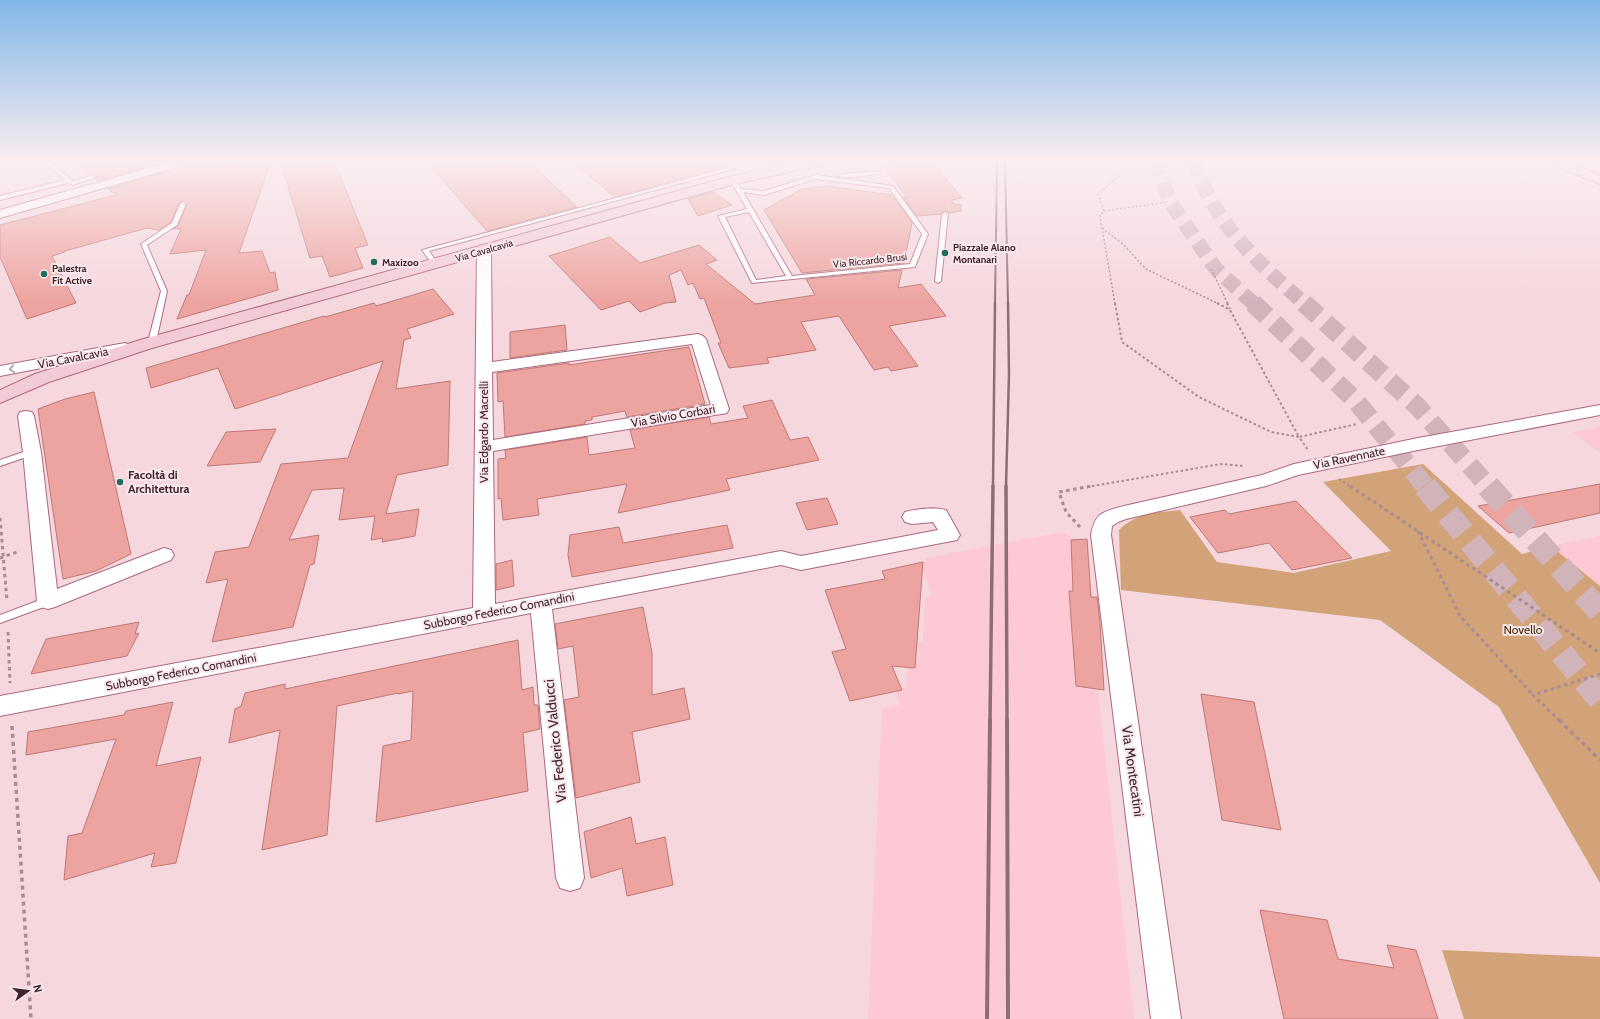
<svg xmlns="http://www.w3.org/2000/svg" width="1600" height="1019" viewBox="0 0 1600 1019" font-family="Cabin,sans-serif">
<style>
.built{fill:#fcc9d4}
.green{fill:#d2a378}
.building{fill:#eda39f;stroke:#bf7975}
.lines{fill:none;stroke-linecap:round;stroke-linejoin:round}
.highway-tunnel-far2{stroke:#d1b3ba;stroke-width:15;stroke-dasharray:15 8;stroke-linecap:butt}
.highway-tunnel-far1{stroke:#d1b3ba;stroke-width:19;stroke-dasharray:19 10;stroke-linecap:butt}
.highway-tunnel{stroke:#d1b3ba;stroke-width:24;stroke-dasharray:24 12;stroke-linecap:butt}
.lane-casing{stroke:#ac697b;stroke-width:2}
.street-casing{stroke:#ac697b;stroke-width:2}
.secondary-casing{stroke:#ac697b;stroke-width:2}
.path-far3{stroke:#a98c92;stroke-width:1.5;stroke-dasharray:2 2;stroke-linecap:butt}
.path-far2{stroke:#a98c92;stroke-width:2;stroke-dasharray:2.5 2.5;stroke-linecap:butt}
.path-far1{stroke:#a98c92;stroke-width:3;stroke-dasharray:3.5 3.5;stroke-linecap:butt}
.path{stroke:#a98c92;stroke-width:3.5;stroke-dasharray:4 4;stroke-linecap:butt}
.lane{fill:#fff;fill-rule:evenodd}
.street{fill:#fff;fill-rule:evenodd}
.secondary{fill:#f3cbd8;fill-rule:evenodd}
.rail-far3{stroke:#8c6f75;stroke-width:2}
.rail-far2{stroke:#8c6f75;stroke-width:2.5}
.rail-far1{stroke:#8c6f75;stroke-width:3.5}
.rail{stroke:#8c6f75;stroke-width:4}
.oneway{stroke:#aa9da0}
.poi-dot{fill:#236b62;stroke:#f8e8eb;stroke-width:1.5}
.labels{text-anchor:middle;stroke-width:4;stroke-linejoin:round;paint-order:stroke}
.far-poi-label{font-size:10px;font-weight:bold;fill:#41252c;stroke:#f8e8eb;text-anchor:start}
.far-street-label{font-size:10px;fill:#41252c;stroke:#f8e8eb}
.street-label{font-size:12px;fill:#41252c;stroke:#f8e8eb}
.poi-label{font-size:12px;font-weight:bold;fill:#41252c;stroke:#f8e8eb;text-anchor:start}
.park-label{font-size:12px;fill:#492905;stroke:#f8e8eb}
.near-street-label{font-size:14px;fill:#41252c;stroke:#f8e8eb}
</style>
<rect width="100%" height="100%" fill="#f5d7dd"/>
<!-- built -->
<path class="built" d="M 1560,161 L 1600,161 L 1600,177 Z
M 1600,427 L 1600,453 L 1572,432 Z
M 1063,532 L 1082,546 L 1134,1019 L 868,1019 L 882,709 L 900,705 L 896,690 L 906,689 L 908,660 L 920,657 L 916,643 L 923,642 L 925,598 L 932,596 L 921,562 L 926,562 L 925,558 Z
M 1600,536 L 1600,586 L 1551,546 Z"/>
<!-- green -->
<path class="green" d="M 1423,464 L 1522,554 L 1551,546 L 1600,586 L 1600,883 L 1499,707 L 1380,620 L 1121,590 L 1119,530 C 1138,512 1155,513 1180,510 L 1217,562 L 1294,573 L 1391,551 L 1323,482 Z
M 1442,950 L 1600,957 L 1600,1019 L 1464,1019 Z"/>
<!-- building -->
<path class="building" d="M 75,161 L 168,161 L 99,181 L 96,179 L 97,176 L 91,174 Z
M 194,161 L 271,161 L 239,253 L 262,251 L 270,273 L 275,272 L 278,290 L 177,319 L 187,295 L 189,295 L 206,250 L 170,254 L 181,229 L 173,229 L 178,226 L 187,205 L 182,201 L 179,203 L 171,222 L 159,230 L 147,228 L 65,251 L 65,252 L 52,256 L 76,303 L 27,319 L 0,257 L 0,225 L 116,195 L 108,189 L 191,164 Z
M 280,161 L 334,161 L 368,245 L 355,248 L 363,268 L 330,277 L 322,256 L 310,258 Z
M 426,161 L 528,161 L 577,207 L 487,231 Z
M 571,161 L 725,161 L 726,166 L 615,197 Z
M 932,162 L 962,198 L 951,200 L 954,204 L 961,205 L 961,211 L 949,213 L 944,211 L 941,214 L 917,216 L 903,197 L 908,198 L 884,167 Z
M 827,186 L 892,195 L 912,223 L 904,263 L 802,273 L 764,210 L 802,189 Z
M 713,192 L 732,205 L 698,216 L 688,199 Z
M 610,237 L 640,263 L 699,245 L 717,260 L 706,264 L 755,304 L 815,295 L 806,279 L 902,270 L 898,288 L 921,284 L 946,316 L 889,326 L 918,366 L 891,371 L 888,367 L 874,370 L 839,316 L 801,322 L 816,350 L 767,358 L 769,363 L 729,368 L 718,343 L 721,343 L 704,298 L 700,299 L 693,283 L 688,285 L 681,270 L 669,275 L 676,302 L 665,303 L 640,312 L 629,301 L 601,310 L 549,256 Z
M 433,289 L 454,314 L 407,329 L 411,338 L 404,340 L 396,389 L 450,381 L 448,465 L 397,475 L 386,514 L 419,509 L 415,536 L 382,542 L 383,538 L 371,540 L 375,516 L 339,520 L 344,488 L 312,490 L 289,540 L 319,535 L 314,564 L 310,565 L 293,627 L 212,642 L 228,579 L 206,583 L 215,552 L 249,547 L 281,464 L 348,458 L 383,361 L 235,409 L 218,368 L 151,388 L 146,368 L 324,316 L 325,317 L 374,303 L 376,306 Z
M 565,325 L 567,350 L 510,358 L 510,332 Z
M 689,347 L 705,404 L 627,417 L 625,411 L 592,417 L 592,420 L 585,421 L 585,424 L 505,437 L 503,401 L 498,402 L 497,373 L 569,363 L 569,365 Z
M 94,392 L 131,554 L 96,571 L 63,579 L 38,409 L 65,399 Z
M 772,400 L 790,440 L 808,437 L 819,460 L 726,479 L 730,490 L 618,513 L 627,484 L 537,499 L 539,515 L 503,520 L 501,498 L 498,499 L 498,459 L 506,458 L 505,450 L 587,437 L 589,455 L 635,448 L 630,430 L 709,417 L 711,424 L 748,418 L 743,406 Z
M 276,429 L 260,462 L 207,466 L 226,432 Z
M 1600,484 L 1600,513 L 1509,533 L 1478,506 Z
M 827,498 L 838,524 L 807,530 L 796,503 Z
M 1296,501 L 1352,558 L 1292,570 L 1269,543 L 1218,553 L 1190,517 L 1225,510 L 1229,514 Z
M 727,525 L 733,548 L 572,577 L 568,555 L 570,535 L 619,527 L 623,543 Z
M 1087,539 L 1091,597 L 1097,597 L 1100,623 L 1104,690 L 1076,686 L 1069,591 L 1073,591 L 1071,540 Z
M 512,560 L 514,586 L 496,590 L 496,564 Z
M 923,562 L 915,668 L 892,666 L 902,690 L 850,701 L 832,652 L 846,649 L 825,590 L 885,579 L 882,571 Z
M 643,607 L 652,653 L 652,695 L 684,688 L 690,719 L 632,732 L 640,782 L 576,798 L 564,700 L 579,697 L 573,646 L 558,649 L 555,624 Z
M 139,622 L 135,634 L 139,633 L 127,656 L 31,674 L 46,639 Z
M 518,640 L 522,690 L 533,687 L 534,705 L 538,705 L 540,729 L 523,733 L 528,791 L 376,822 L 383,746 L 411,740 L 413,691 L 398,694 L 398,693 L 337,706 L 327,835 L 262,850 L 280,730 L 229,743 L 235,709 L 241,706 L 245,693 L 285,684 L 285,689 Z
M 1201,694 L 1254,702 L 1281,830 L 1222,820 Z
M 173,702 L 156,766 L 201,757 L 176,863 L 151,867 L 155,853 L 64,880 L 68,836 L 82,833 L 116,739 L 26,755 L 28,732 L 124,715 L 126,711 Z
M 631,817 L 636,844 L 665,837 L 673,885 L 627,896 L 622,868 L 591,878 L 584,832 Z
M 1260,910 L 1327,920 L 1338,959 L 1394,968 L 1387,945 L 1416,950 L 1438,1019 L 1284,1019 Z"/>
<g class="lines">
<!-- highway-tunnel-far2 -->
<path class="highway-tunnel-far2" d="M 1156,161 L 1170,202 L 1216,269 L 1254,304
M 1193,161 C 1199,174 1204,188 1211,200 C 1232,240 1272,275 1305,304"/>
<!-- highway-tunnel-far1 -->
<path class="highway-tunnel-far1" d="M 1253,303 L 1355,400 L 1426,487
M 1304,303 L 1417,406 L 1489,487"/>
<!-- highway-tunnel -->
<path class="highway-tunnel" d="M 1425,486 L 1600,700
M 1488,486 L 1600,612"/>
<defs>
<path id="lane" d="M 43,161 L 49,161 L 73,181 L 93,175 L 96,177 L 73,185 L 68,183 L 0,200 L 0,196 L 65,180 Z
M 754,161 L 763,161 L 429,251 L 438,264 L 437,265 L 433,265 L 422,250 Z
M 784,161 L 791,161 L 798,166 L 793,167 Z
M 878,171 L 880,172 L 880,174 L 842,178 L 839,176 L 842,174 Z
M 816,175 L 893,186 L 928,234 L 915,267 L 752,283 L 718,216 L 747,209 L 730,180 L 735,179 L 741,189 L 764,191 ZM 816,179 L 889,188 L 922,234 L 910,264 L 792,276 L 743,192 L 764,195 ZM 749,212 L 786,276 L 756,280 L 725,217 Z
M 183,202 L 186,204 L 177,225 L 147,245 L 167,291 L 156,342 L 152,344 L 148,342 L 161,291 L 141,244 L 172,223 L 180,204 Z
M 945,212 L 948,214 L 941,281 L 938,283 L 935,281 L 942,214 Z
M 32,449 L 35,450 L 36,452 L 35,454 L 0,466 L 0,460 Z
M 48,597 L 52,598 L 53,601 L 52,604 L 0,623 L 0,615 Z"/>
<path id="street" d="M 174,161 L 193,161 L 191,163 L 0,218 L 0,210 Z
M 484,246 L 489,247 L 491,250 L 492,362 L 698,334 L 703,336 L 706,339 L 729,409 L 727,413 L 721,414 L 493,451 L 495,604 L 781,551 L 801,556 L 938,530 L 933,522 L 912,524 L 905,522 L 902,517 L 905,512 C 917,509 934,507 946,510 L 960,535 L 957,540 L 801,570 L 781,565 L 552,609 L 584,878 L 580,888 L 570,891 L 560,888 L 556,878 L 531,613 L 0,716 L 0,696 L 473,608 L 477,250 L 479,247 ZM 692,344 L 711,405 L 493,440 L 492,372 Z
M 125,343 L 130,345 L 133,348 L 130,351 L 0,376 L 0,366 Z
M 1600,405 L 1600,415 L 1418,450 L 1298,475 L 1266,486 L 1126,519 L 1118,522 L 1112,526 L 1111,535 L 1181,1019 L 1151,1019 L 1091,535 C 1095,512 1103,512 1124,506 L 1262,475 L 1294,464 L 1418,438 Z
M 26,411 L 32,412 L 34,416 L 41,452 L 57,589 L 164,548 L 171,550 L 174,555 L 171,560 L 55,607 L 48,609 L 41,607 L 37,601 L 23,452 L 18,416 L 20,412 Z"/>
<path id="secondary" d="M 803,161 L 829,161 L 827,164 L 822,165 L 735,184 L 152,348 L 49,382 L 0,403 L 0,390 L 35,374 L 140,340 L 728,177 Z
M 1547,161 L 1565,161 L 1600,175 L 1600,184 L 1549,164 Z"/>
</defs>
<!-- lane casing -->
<use href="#lane" class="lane-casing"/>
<!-- street casing -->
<use href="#street" class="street-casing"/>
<!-- secondary casing -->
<use href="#secondary" class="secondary-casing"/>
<!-- path-far3 -->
<path class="path-far3" d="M 201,171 L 239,161
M 1104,211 L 1168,202
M 1102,228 L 1123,244 L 1146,269 L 1219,304
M 1211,269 L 1228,304
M 1115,304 L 1100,216 L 1104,211 L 1098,194 L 1125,170 L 1130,169"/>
<!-- path-far2 -->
<path class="path-far2" d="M 1115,303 L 1122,342 L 1199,397 L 1271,432 L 1299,437 L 1308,450
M 1217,303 L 1230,310 L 1299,437 L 1357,424
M 1227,303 L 1230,309
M 1339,479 L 1351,487
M 1087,487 L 1221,464 L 1243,466"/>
<!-- path-far1 -->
<path class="path-far1" d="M 1350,486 L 1600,653
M 0,518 L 7,601
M 1080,527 L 1066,512 L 1059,492 L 1092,486
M 1418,531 L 1460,616 L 1533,695
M 0,558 L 20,551
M 8,632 L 10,683
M 1560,721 L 1533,695 L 1600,674"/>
<!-- path -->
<path class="path" d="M 1559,720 L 1600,760
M 12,726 L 31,1019"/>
<!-- lane -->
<use href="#lane" class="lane"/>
<!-- street -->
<use href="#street" class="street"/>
<!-- secondary -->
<use href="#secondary" class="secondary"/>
<!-- rail-far3 -->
<path class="rail-far3" d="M 1005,161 L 1008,304
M 995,304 L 997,161"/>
<!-- rail-far2 -->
<path class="rail-far2" d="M 993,487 L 995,303
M 1006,487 L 1009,374 L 1008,303"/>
<!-- rail-far1 -->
<path class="rail-far1" d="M 1006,486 L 1007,721
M 990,721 L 993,486"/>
<!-- rail -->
<path class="rail" d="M 1007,720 L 1008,1019
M 987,1019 L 990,720"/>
</g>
<!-- one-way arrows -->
<defs><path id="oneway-chevron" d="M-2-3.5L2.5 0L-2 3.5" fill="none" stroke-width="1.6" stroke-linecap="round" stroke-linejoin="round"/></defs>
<use class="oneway" href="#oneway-chevron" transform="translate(12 369) rotate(172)"/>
<!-- sky -->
<linearGradient id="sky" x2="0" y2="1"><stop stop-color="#81b7e7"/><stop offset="0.53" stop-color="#faedf0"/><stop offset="1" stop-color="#faedf0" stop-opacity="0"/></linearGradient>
<rect width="1600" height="304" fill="url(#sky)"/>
<!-- markers -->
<g class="poi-dot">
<circle cx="945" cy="253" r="4"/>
<circle cx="374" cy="262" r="4"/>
<circle cx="44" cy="274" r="4"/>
<circle cx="120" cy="482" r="4"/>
</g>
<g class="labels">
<!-- far-poi labels -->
<g class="far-poi-label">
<text x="953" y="251">Piazzale Alano<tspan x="953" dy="12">Montanari</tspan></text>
<text x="382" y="266">Maxizoo</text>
<text x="52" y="272">Palestra<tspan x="52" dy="12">Fit Active</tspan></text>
</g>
<!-- far-street labels -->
<g class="far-street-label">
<text transform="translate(484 250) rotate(-16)" y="4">Via Cavalcavia</text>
<text transform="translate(870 260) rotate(-6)" y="4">Via Riccardo Brusi</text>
</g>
<!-- street labels -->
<g class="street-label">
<text transform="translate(73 358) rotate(-11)" y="4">Via Cavalcavia</text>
<text transform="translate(673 416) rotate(-10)" y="4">Via Silvio Corbari</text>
<text transform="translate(484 432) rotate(-90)" y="4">Via Edgardo Macrelli</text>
<text transform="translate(1349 458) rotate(-12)" y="4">Via Ravennate</text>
<text transform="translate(499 611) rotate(-11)" y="4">Subborgo Federico Comandini</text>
<text transform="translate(181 672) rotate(-11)" y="4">Subborgo Federico Comandini</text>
</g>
<!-- poi labels -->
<g class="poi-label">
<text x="128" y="479">Facoltà di<tspan x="128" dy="14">Architettura</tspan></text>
</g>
<!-- park labels -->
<g class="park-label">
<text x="1523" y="634">Novello</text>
</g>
<!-- near-street labels -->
<g class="near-street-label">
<text transform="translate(555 741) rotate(-96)" y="5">Via Federico Valducci</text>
<text transform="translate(1133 771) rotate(82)" y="5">Via Montecatini</text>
</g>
</g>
<!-- north arrow -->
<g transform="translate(28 991) rotate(76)" stroke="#f8e8eb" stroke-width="3" paint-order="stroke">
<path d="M0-3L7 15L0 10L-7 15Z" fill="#41252c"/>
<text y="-6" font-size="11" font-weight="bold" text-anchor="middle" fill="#41252c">N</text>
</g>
</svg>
